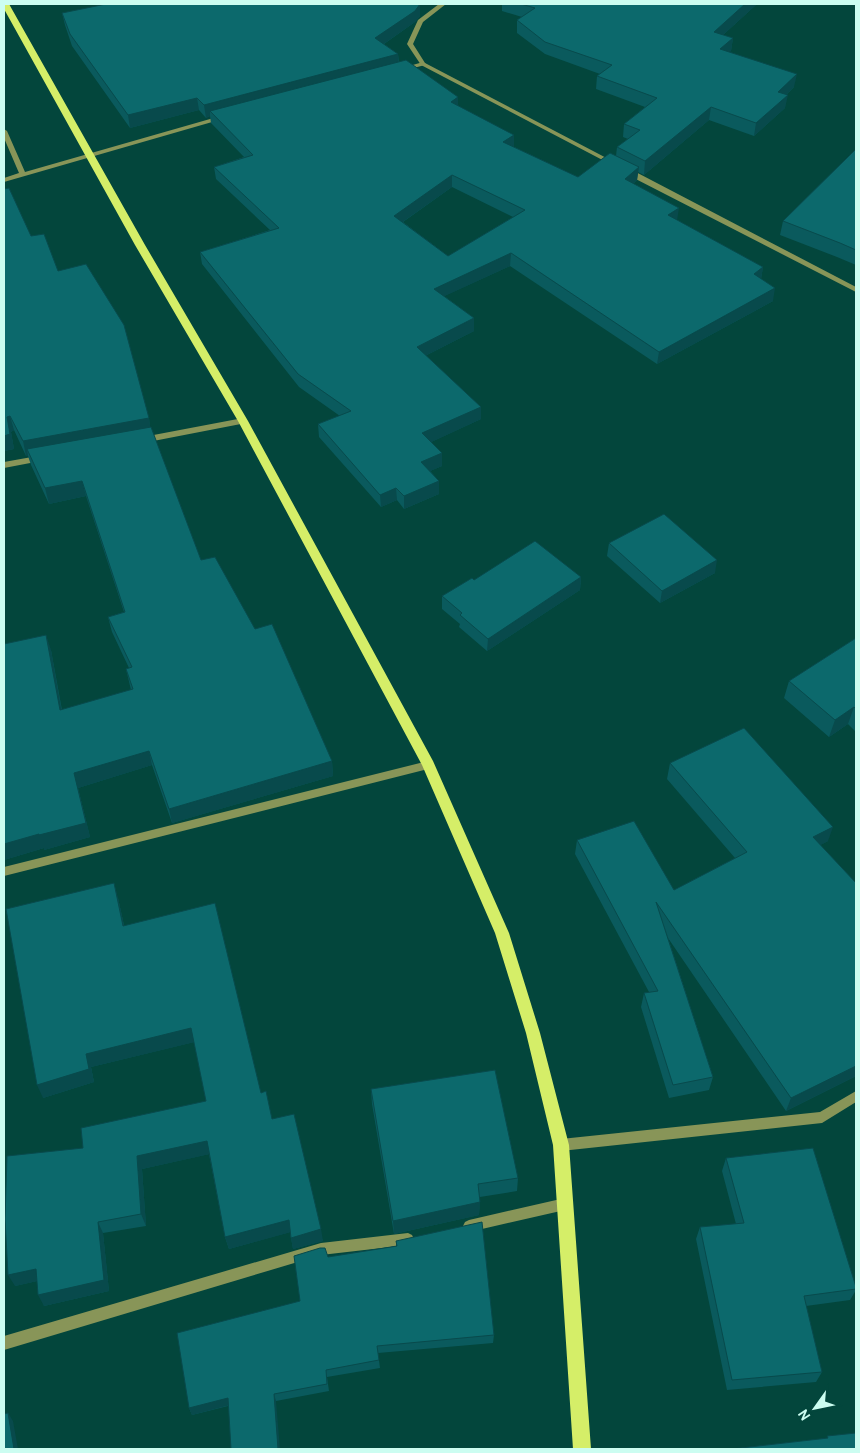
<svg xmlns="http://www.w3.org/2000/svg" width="860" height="1453" viewBox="0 0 860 1453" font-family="Overpass,sans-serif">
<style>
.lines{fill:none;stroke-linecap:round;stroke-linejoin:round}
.minor{fill:#889558;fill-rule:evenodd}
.tertiary{fill:#889558;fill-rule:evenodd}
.primary{fill:#d5ee68;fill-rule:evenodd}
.wall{fill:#0a5a5d;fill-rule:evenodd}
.shaded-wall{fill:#084a4c}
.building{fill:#0c696c;stroke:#084a4c;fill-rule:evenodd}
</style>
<rect width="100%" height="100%" fill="#03463c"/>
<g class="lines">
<!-- minor -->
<path class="minor" d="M 423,62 L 426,64 L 425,65 L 402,71 L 399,69 Z
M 224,115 L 226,116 L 226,118 L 4,182 L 4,178 L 19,173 L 4,138 L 4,129 L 7,131 L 25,172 Z
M 243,418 L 247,421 L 246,423 L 143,443 L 139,440 L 143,437 Z
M 43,455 L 47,458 L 46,460 L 4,468 L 4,462 Z
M 428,761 L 432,762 L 433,765 L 432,768 L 428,769 L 4,876 L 4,867 Z
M 856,1091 L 856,1102 L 822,1123 L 561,1151 L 557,1149 L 555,1145 L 557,1141 L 561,1139 L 820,1112 Z
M 565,1198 L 569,1200 L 571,1204 L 569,1208 L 565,1210 L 469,1232 L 465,1230 L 463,1226 L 465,1222 L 469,1220 Z
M 408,1233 L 412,1235 L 414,1239 L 412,1243 L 408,1245 L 321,1255 L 4,1350 L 4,1336 L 321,1243 Z"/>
<!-- tertiary -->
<path class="tertiary" d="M 439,4 L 446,4 L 423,22 L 413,44 L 425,63 L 616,163 L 616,165 L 612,165 L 421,65 L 407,44 L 418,20 Z
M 624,169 L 630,169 L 856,287 L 856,292 L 624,173 Z"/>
<!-- primary -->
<path class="primary" d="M 4,4 L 9,4 L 145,245 L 248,421 L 433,761 L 509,933 L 540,1033 L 569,1145 L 591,1449 L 573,1449 L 553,1145 L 526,1033 L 495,933 L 422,765 L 238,421 L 135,245 L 4,9 Z"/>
</g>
<!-- wall -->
<path class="wall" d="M 420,4 L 420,16 L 415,22 L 384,44 L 398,54 L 399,62 L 514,147 L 578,177 L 616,156 L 617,147 L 628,139 L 623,137 L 624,124 L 645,107 L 596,89 L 597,76 L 600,74 L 545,54 L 517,33 L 517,20 L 522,17 L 502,11 L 502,4 L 757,4 L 723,35 L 733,38 L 731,51 L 729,52 L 794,87 L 786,95 L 785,108 L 754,136 L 709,120 L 644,175 L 638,172 L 637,180 L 633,184 L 677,220 L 763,267 L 761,279 L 773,301 L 657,364 L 510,266 L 444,296 L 474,318 L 474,331 L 425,356 L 481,407 L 481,419 L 431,442 L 442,453 L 442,466 L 430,471 L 439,481 L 439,494 L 404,509 L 397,500 L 381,507 L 319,437 L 318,424 L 340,416 L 299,387 L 202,264 L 200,252 L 270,230 L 216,179 L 214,167 L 244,157 L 211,123 L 210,116 L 206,118 L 199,110 L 130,128 L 72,46 L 65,25 L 62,13 ZM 452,187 L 513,217 L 448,256 L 403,222 Z
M 856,149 L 856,265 L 837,257 L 780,235 L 783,221 Z
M 4,189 L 31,236 L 58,271 L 149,418 L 150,427 L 201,560 L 255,629 L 332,761 L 333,776 L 172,823 L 152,765 L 78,788 L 90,837 L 44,850 L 44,848 L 4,860 L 4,644 L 51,650 L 62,710 L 131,690 L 126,669 L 129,668 L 112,632 L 108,617 L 124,612 L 86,496 L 49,504 L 31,465 L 28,456 L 26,456 L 14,430 L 11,432 L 14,449 L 4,451 Z
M 609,543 L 715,573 L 660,603 L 607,556 Z
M 581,577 L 580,590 L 487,651 L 459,627 L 460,624 L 442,609 L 442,596 L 474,580 Z
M 856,638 L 856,732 L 848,724 L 829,737 L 784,698 L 789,681 Z
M 670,763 L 828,841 L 820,845 L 856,883 L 856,1076 L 786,1111 L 668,938 L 713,1077 L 709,1090 L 669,1098 L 641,1007 L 644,993 L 649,992 L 575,854 L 577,840 L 674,890 L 735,858 L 667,779 Z
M 118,898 L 124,925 L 261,1093 L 272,1119 L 323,1241 L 293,1249 L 290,1232 L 229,1249 L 225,1237 L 209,1154 L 142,1169 L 146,1226 L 103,1233 L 109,1291 L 44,1306 L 37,1281 L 15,1286 L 83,1148 L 206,1101 L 194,1042 L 91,1067 L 94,1082 L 43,1098 Z
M 371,1089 L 518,1178 L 517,1191 L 480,1197 L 479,1215 L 394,1234 L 372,1104 Z
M 726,1158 L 856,1287 L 856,1290 L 850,1300 L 806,1306 L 822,1372 L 816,1382 L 727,1390 L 696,1239 L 700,1227 L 736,1224 L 722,1171 Z
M 396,1241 L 494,1335 L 493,1343 L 378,1353 L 380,1368 L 327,1377 L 329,1391 L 276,1401 L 228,1406 L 192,1415 L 189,1408 L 300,1301 L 328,1257 L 396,1246 Z"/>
<!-- shaded-wall -->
<path class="shaded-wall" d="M 420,4 L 420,16 L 415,22 L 375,50 L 375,38 Z
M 745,4 L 757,4 L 712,45 L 714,32 Z
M 733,38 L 731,51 L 718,61 L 720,49 Z
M 398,54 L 399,66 L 210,111 L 210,116 L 206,118 L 204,105 Z
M 797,74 L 794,87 L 775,105 L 778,92 Z
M 788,95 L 785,108 L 754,136 L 756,123 Z
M 458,97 L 458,110 L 451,102 Z
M 197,98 L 199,110 L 130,128 L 128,115 Z
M 711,107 L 709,120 L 644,175 L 645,161 Z
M 514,135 L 514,147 L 503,142 Z
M 639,167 L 637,180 L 623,192 L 625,179 Z
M 452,175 L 452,187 L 394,228 L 394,216 Z
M 679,208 L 677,221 L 668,215 Z
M 511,253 L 510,266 L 434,301 L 434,289 Z
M 763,267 L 761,279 L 754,274 Z
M 775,288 L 773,301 L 657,364 L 659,352 Z
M 474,318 L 474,331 L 417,360 L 417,347 Z
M 481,407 L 481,419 L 423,446 L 422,433 Z
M 10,416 L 14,430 L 11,432 L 14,449 L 4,451 L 4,436 L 7,417 Z
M 149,418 L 151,433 L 27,449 L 28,456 L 26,456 L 23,441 Z
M 442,453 L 442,466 L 421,475 L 421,462 Z
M 82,481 L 86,496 L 49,504 L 45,488 Z
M 439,481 L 439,494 L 404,509 L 404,496 Z
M 396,488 L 397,500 L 381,507 L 380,495 Z
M 717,560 L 715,573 L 660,603 L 662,591 Z
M 581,577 L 580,590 L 487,651 L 488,639 Z
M 46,635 L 51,650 L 64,725 L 60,710 Z
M 854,707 L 848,724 L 829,737 L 835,720 Z
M 149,751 L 152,765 L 78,788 L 90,837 L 44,850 L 44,848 L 4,860 L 4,844 L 39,834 L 74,773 Z
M 332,761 L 333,776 L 172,823 L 169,809 Z
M 833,827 L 828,841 L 808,852 L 813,837 Z
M 114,883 L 118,898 L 127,940 L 123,926 Z
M 191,1028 L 195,1042 L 91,1067 L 94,1082 L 43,1098 L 37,1085 L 86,1054 Z
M 856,1066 L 856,1076 L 786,1111 L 791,1098 Z
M 207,1141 L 210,1154 L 142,1169 L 146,1226 L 141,1214 L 137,1156 Z
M 480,1202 L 479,1215 L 394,1234 L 393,1221 Z
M 289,1220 L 291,1232 L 229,1249 L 225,1237 Z
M 98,1222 L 103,1233 L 109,1291 L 44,1306 L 38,1295 Z
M 321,1229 L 323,1241 L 293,1249 L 291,1238 Z
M 36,1269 L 42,1280 L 15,1286 L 8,1275 Z
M 274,1394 L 276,1401 L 280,1449 L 278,1449 Z
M 228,1398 L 230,1405 L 192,1415 L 189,1408 Z
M 8,1413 L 13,1421 L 18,1449 L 14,1449 Z"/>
<!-- building -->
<path class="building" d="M 106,4 L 420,4 L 415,11 L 375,38 L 398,54 L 204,105 L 197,98 L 128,115 L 70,34 L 62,13 Z
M 521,4 L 745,4 L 714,32 L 733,38 L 720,49 L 797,74 L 778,92 L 788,95 L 756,123 L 711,107 L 645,161 L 617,147 L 640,130 L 624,124 L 657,98 L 597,76 L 612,65 L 545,42 L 517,20 L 535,8 Z
M 406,60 L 458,97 L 451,102 L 514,135 L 503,142 L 578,177 L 610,153 L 639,167 L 625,179 L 679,208 L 668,215 L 763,267 L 754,274 L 775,288 L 659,352 L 511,253 L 434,289 L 474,318 L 417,347 L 481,407 L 422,433 L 442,453 L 421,462 L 439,481 L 404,496 L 396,488 L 380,495 L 318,424 L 351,411 L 298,374 L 200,252 L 279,228 L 214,167 L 253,155 L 210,111 ZM 452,175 L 525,210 L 448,256 L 394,216 Z
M 856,149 L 856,250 L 840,243 L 783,221 Z
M 9,188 L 31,236 L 44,234 L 58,271 L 86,264 L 124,325 L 149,418 L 23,441 L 10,416 L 7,417 L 10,434 L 4,436 L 4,189 Z
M 151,427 L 201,560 L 215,557 L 255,629 L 272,624 L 332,761 L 169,809 L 149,751 L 74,773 L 86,823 L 39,835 L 39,834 L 4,844 L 4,644 L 46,635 L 60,710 L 133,689 L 126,669 L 132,667 L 108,617 L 125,612 L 82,481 L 45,488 L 27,449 Z
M 664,514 L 717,560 L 662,591 L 609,543 Z
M 535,541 L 581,577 L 488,639 L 460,615 L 462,613 L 442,596 L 472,578 L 474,580 Z
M 856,638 L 856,709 L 854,707 L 835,720 L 789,681 Z
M 744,728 L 833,827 L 813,837 L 856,883 L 856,1066 L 791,1098 L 656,902 L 713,1077 L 673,1085 L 644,993 L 658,991 L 577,840 L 634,821 L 674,890 L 747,852 L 670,763 Z
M 114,883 L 123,926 L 215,903 L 261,1093 L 266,1091 L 272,1119 L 294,1114 L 321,1229 L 291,1238 L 289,1220 L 225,1237 L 207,1141 L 137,1156 L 141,1214 L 98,1222 L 104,1280 L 38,1295 L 36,1269 L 8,1275 L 5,1219 L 7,1156 L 83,1148 L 81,1128 L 206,1101 L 191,1028 L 86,1054 L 89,1069 L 37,1085 L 6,909 Z
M 495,1070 L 518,1178 L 478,1184 L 480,1202 L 393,1221 L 371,1089 Z
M 813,1148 L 856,1287 L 856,1289 L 804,1296 L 822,1372 L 732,1380 L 700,1227 L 744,1223 L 726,1158 Z
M 482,1222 L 494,1335 L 377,1346 L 379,1360 L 326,1370 L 327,1384 L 274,1394 L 278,1449 L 231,1449 L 228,1398 L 189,1408 L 177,1333 L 300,1301 L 294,1256 L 320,1248 L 325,1248 L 328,1257 L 397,1246 L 396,1241 Z
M 8,1413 L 14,1449 L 4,1449 L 4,1414 Z
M 856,1433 L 856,1449 L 732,1449 L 828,1438 L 827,1436 Z"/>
<!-- border -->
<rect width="860" height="1453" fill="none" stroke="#ccfdf1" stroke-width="10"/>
<!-- north arrow -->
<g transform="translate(815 1408) rotate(237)" stroke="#03463c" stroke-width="4" paint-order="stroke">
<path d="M0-4L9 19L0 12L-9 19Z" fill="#ccfdf1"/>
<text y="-8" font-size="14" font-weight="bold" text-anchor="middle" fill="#ccfdf1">N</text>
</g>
</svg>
